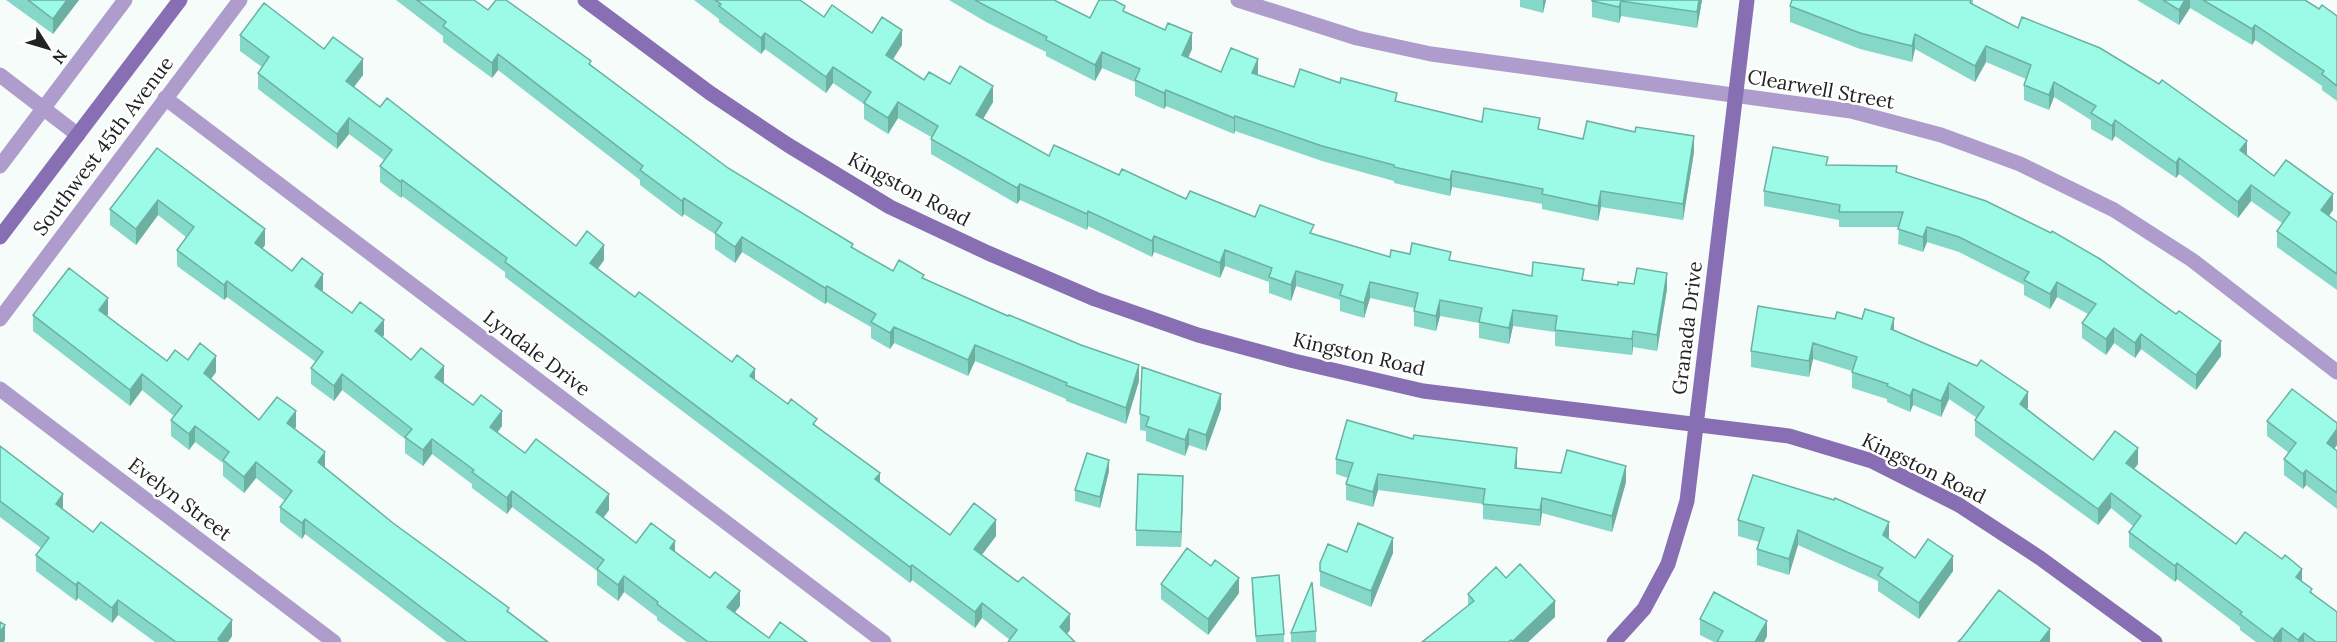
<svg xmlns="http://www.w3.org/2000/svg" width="2337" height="642" viewBox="0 0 2337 642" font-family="Lora,serif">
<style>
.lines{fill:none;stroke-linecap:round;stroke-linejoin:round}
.street{stroke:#ad9ccc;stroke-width:15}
.secondary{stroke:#886eb3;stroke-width:15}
.wall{fill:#85d8c7}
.shaded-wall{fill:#6cb0a2}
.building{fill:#9bfbe7;stroke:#6cb0a2;stroke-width:1.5}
.labels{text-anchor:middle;stroke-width:5;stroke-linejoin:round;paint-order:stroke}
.street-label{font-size:20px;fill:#202322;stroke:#fff}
</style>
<rect width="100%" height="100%" fill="#f5fcfa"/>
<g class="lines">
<!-- street -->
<path class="street" d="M 1238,0 L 1357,38 L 1431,54 L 1851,111 L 1941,135 L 2020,164 L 2114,210 L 2192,260 L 2337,372
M 0,75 L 78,135
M 165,98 L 884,642
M 0,166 L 125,0
M 0,319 L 240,0
M 0,389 L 334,642"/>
<!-- secondary -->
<path class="secondary" d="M 585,0 L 710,93 L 788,145 L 890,207 L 988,253 L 1095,299 L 1198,335 L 1294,361 L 1423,391 L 1789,436 L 1872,461 L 1959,505 L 2040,558 L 2155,642
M 0,237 L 180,0
M 1614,642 L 1644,609 L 1668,564 L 1687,501 L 1747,0"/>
</g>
<!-- wall -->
<path class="wall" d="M 6,0 L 79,0 L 53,34 Z
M 396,0 L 474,0 L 488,10 L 591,65 L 728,168 L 853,248 L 893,271 L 924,278 L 1139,381 L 1126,424 L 1066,401 L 1066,399 L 975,361 L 968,376 L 894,343 L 890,349 L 871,338 L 871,327 L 827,302 L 825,304 L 742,252 L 735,263 L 715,249 L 715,234 L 684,214 L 682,217 L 640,185 L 640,180 L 498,70 L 492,78 L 443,42 L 443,36 Z
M 694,0 L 800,0 L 824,17 L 872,33 L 902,45 L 893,59 L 924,80 L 950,84 L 993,102 L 983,119 L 1049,156 L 1119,175 L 1186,199 L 1314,234 L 1390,257 L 1410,254 L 1451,260 L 1532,276 L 1618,285 L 1667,289 L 1657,351 L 1633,347 L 1632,355 L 1555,346 L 1555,332 L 1513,326 L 1509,344 L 1479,338 L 1479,323 L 1440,316 L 1436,331 L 1414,326 L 1414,308 L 1370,298 L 1364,318 L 1340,311 L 1340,300 L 1296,286 L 1291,301 L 1269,293 L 1269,282 L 1225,266 L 1220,278 L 1154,252 L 1152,257 L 1088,226 L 1087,230 L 1020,200 L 1017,204 L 931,154 L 931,137 L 898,118 L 888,134 L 864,119 L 864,104 L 833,83 L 826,93 L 765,49 L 761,54 L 719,22 L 719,19 Z
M 949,0 L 1055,0 L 1090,18 L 1125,12 L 1192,49 L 1188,58 L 1221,72 L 1258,75 L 1294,87 L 1397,101 L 1482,122 L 1540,130 L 1583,139 L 1694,152 L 1683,220 L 1601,207 L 1598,221 L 1542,209 L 1542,204 L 1452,187 L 1450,196 L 1394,183 L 1394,181 L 1322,161 L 1235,131 L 1234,134 L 1166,106 L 1164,109 L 1135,96 L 1135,82 L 1102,68 L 1095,81 L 1046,56 L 1046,52 L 986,22 Z
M 1520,0 L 1546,0 L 1543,13 L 1520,7 Z
M 1592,0 L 1702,0 L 1697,28 L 1621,16 L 1619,23 L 1592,17 Z
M 1973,0 L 1973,4 L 2247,156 L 2274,176 L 2333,210 L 2329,216 L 2337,222 L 2337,290 L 2277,247 L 2277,231 L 2282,223 L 2251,201 L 2238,218 L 2179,174 L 2176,178 L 2115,136 L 2112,141 L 2091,129 L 2091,120 L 2054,97 L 2049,110 L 2024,100 L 2024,85 L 2026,79 L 1986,62 L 1975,82 L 1915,49 L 1912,62 L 1860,49 L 1790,22 L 1790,6 Z
M 2137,0 L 2305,0 L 2319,9 L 2337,16 L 2337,101 L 2322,90 L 2322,86 L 2255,40 L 2252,45 L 2190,8 L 2179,25 Z
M 240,35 L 324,49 L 363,75 L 354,87 L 380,107 L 576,246 L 604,260 L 598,269 L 635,297 L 755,380 L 817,426 L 880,482 L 950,535 L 996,536 L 982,555 L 1070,630 L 1067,634 L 1010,640 L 982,618 L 975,628 L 912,580 L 910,583 L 505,277 L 505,272 L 402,196 L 401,198 L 380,182 L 380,166 L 384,160 L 349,134 L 337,149 L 258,89 L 258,73 L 262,67 L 240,51 Z
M 157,148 L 265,245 L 262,249 L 292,271 L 323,290 L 322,291 L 352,313 L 384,335 L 382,337 L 411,360 L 444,382 L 443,383 L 502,426 L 497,432 L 525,453 L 609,510 L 603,518 L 636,543 L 675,552 L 740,606 L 735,612 L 769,638 L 807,642 L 687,642 L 657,620 L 657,617 L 624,592 L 618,601 L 597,585 L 597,571 L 512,507 L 507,514 L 472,488 L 472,484 L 432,454 L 423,466 L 405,453 L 405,439 L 342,390 L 334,401 L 311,384 L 311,368 L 316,362 L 227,297 L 224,300 L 177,266 L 177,250 L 186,237 L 158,215 L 136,245 L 110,225 L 110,209 Z
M 1828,165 L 1896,172 L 2221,356 L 2196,390 L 2141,349 L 2135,358 L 2114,343 L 2106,355 L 2082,338 L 2082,323 L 2088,314 L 2057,297 L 2050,309 L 2024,295 L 2024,285 L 1959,252 L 1927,242 L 1923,252 L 1898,244 L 1899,227 L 1839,227 L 1839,220 L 1764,206 L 1764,191 Z
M 108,314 L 107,316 L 167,361 L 188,360 L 216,372 L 211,379 L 259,420 L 296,427 L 294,429 L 325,468 L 393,523 L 548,642 L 447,642 L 305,534 L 302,539 L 280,522 L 280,507 L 285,501 L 256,478 L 244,493 L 223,476 L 223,463 L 195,442 L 189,450 L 171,436 L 171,420 L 174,416 L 142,390 L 130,406 L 33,331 L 33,315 Z
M 1894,330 L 2028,407 L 2027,410 L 2093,460 L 2138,464 L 2134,469 L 2236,544 L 2302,581 L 2312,593 L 2337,642 L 2256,642 L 2240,630 L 2240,627 L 2177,579 L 2175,582 L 2129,547 L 2129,532 L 2133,526 L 2111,508 L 2098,525 L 1975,436 L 1975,420 L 1977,418 L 1949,399 L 1941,417 L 1913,405 L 1910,412 L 1887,402 L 1887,399 L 1852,388 L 1852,371 L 1813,359 L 1809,377 L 1751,367 L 1751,351 Z
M 1221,409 L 1206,451 L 1189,445 L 1185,456 L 1146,441 L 1146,431 L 1140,430 L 1140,414 Z
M 2267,421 L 2337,423 L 2337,445 L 2334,449 L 2337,451 L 2337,509 L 2306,485 L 2303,489 L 2284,475 L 2284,459 L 2289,453 L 2267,436 Z
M 1413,439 L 1517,464 L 1517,468 L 1626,482 L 1612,532 L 1542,513 L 1540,526 L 1483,519 L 1483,504 L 1378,490 L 1373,507 L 1346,500 L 1346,484 L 1348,478 L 1336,474 L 1336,459 Z
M 0,446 L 63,510 L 232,636 L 228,642 L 155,642 L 118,615 L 112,623 L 78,598 L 76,601 L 36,571 L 36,555 L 41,548 L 0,517 Z
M 1109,471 L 1100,508 L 1075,501 L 1075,490 Z
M 1183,492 L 1181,547 L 1136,546 L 1136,530 Z
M 1738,520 L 1889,537 L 1888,539 L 1915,558 L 1953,571 L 1919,619 L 1878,591 L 1878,581 L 1798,545 L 1789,575 L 1757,565 L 1757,549 L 1759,542 L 1738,536 Z
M 1347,552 L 1393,553 L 1371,607 L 1320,586 L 1320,563 Z
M 1252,578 L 1284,634 L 1284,642 L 1256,642 L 1252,593 Z
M 1506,578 L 1555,617 L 1528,642 L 1422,642 L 1468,606 L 1468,594 Z
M 1161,584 L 1239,593 L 1208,635 L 1161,599 Z
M 1700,619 L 1767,636 L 1764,642 L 1714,642 L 1700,635 Z
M 1316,631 L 1316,642 L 1291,642 L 1291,633 Z"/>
<!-- shaded-wall -->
<path class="shaded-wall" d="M 67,0 L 79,0 L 53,34 L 53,19 Z
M 1543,0 L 1546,0 L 1543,13 Z
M 1699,0 L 1702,0 L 1697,28 L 1697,12 Z
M 2185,0 L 2190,0 L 2190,8 L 2179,25 L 2179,10 Z
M 1621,1 L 1621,16 L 1619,23 L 1619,7 Z
M 2255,25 L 2255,40 L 2252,45 L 2252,29 Z
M 902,30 L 902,45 L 886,70 L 886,55 Z
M 765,33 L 765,49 L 761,54 L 761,38 Z
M 1192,33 L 1192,49 L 1182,71 L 1182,55 Z
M 1915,34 L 1915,49 L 1912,62 L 1912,46 Z
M 1986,46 L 1986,62 L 1975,82 L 1975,66 Z
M 1102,52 L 1102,68 L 1095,81 L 1095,65 Z
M 498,54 L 498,70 L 492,78 L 492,63 Z
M 363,59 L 363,75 L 346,97 L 346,81 Z
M 1258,59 L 1258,75 L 1252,73 Z
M 833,67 L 833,83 L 826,93 L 826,77 Z
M 2054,82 L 2054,97 L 2049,110 L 2049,95 Z
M 993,86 L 993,102 L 976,131 L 976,115 Z
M 1166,90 L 1166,106 L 1164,109 L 1164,93 Z
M 898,102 L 898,118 L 888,134 L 888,118 Z
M 1235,116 L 1235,131 L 1234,134 L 1234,118 Z
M 349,118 L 349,134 L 337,149 L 337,134 Z
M 2115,120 L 2115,136 L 2112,141 L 2112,126 Z
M 1694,136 L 1694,152 L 1683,220 L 1683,204 Z
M 2247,141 L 2247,157 L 2240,150 Z
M 2179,158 L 2179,174 L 2176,178 L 2176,163 Z
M 1452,171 L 1452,187 L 1450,196 L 1450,180 Z
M 402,180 L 402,196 L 401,198 L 401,182 Z
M 1020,184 L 1020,200 L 1017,204 L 1017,188 Z
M 2251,185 L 2251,201 L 2238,218 L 2238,202 Z
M 1601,191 L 1601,207 L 1598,221 L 1598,206 Z
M 2333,194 L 2333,210 L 2321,226 L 2321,210 Z
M 684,198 L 684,214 L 682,217 L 682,201 Z
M 158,200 L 158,215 L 136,245 L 136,229 Z
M 1088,211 L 1088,226 L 1087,230 L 1087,214 Z
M 1927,227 L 1927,242 L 1923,252 L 1923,237 Z
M 265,229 L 265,245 L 255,259 L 255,243 Z
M 1154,236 L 1154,252 L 1152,257 L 1152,241 Z
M 742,237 L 742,252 L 735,263 L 735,247 Z
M 604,245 L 604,260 L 590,279 L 590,263 Z
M 1225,250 L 1225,266 L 1220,278 L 1220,263 Z
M 1296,271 L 1296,286 L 1291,301 L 1291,285 Z
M 1667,273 L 1667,289 L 1657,351 L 1657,335 Z
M 323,274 L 323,290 L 315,301 L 315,286 Z
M 227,281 L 227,297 L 224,300 L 224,285 Z
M 1370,282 L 1370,298 L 1364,318 L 1364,303 Z
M 2057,282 L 2057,297 L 2050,309 L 2050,294 Z
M 827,286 L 827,302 L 825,304 L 825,288 Z
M 108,298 L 108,314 L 99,326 L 99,310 Z
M 1440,300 L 1440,316 L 1436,331 L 1436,316 Z
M 1513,310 L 1513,326 L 1509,344 L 1509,328 Z
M 1894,318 L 1894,334 L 1891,329 Z
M 384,320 L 384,335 L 375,347 L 375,331 Z
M 894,327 L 894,343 L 890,349 L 890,333 Z
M 2114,328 L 2114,343 L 2106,355 L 2106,339 Z
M 1633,331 L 1633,347 L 1632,355 L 1632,339 Z
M 2141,334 L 2141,349 L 2135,358 L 2135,343 Z
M 2221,341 L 2221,356 L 2196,390 L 2196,375 Z
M 1813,343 L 1813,359 L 1809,377 L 1809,361 Z
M 975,345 L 975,361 L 968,376 L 968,360 Z
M 216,356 L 216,372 L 204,388 L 204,373 Z
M 1139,365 L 1139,381 L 1126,424 L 1126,408 Z
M 444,366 L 444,382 L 435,393 L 435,377 Z
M 755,369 L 755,385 L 750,376 Z
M 142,374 L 142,390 L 130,406 L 130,390 Z
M 342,374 L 342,390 L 334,401 L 334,386 Z
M 1949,383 L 1949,399 L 1941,417 L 1941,401 Z
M 1913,389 L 1913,405 L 1910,412 L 1910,396 Z
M 2028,392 L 2028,407 L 2020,420 L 2020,404 Z
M 1221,394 L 1221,409 L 1206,451 L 1206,435 Z
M 296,411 L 296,427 L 287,439 L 287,423 Z
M 502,411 L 502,426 L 490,443 L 490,427 Z
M 195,426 L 195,442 L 189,450 L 189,434 Z
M 1189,429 L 1189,445 L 1185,456 L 1185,440 Z
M 2337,429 L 2337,445 L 2327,458 L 2327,443 Z
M 432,439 L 432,454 L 423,466 L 423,450 Z
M 1517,448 L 1517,464 L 1515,483 L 1515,468 Z
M 2138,448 L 2138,464 L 2126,479 L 2126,463 Z
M 325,452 L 325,468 L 318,462 Z
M 1109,460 L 1109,471 L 1100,508 L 1100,497 Z
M 256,462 L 256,478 L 244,493 L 244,477 Z
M 1626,466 L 1626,482 L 1612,532 L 1612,516 Z
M 2306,470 L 2306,485 L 2303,489 L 2303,474 Z
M 880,473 L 880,488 L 875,479 Z
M 1378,474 L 1378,490 L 1373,507 L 1373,492 Z
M 1183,476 L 1183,492 L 1181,547 L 1181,532 Z
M 512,491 L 512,507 L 507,514 L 507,498 Z
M 2111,493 L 2111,508 L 2098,525 L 2098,509 Z
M 63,494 L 63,510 L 56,504 Z
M 609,494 L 609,510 L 596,528 L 596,512 Z
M 1542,498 L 1542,513 L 1540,526 L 1540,510 Z
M 305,519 L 305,534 L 302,539 L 302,523 Z
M 996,520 L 996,536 L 974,565 L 974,549 Z
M 1889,522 L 1889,537 L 1883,551 L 1883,535 Z
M 1798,530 L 1798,545 L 1789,575 L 1789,559 Z
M 1393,538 L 1393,553 L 1371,607 L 1371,591 Z
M 675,541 L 675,557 L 670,548 Z
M 1953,556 L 1953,571 L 1919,619 L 1919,603 Z
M 2177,563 L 2177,579 L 2175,582 L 2175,566 Z
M 912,565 L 912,580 L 910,583 L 910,567 Z
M 2302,569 L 2302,584 L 2296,577 Z
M 624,576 L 624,592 L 618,601 L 618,585 Z
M 1239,578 L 1239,593 L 1208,635 L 1208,619 Z
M 78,582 L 78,598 L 76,601 L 76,585 Z
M 740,591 L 740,606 L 727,622 L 727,607 Z
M 118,600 L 118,615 L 112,623 L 112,608 Z
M 1555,601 L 1555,617 L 1528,642 L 1513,642 Z
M 982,603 L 982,618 L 975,628 L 975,612 Z
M 1070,614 L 1070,630 L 1060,642 L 1060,627 Z
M 232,620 L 232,636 L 228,642 L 218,642 L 218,639 Z
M 1767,621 L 1767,636 L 1764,642 L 1755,642 Z
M 5,625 L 5,640 L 4,642 L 0,642 L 0,632 Z
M 2282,628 L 2282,642 L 2273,642 L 2273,639 Z
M 2050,629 L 2050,642 L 2040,642 Z
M 2304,633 L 2304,642 L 2298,642 L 2298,640 Z"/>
<!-- building -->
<path class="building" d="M 28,0 L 67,0 L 53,19 Z
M 417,0 L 474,0 L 488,10 L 496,0 L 506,0 L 591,61 L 589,64 L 728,168 L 853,244 L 851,247 L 893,271 L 899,260 L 924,275 L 922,278 L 1008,316 L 1009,315 L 1081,345 L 1139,365 L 1126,408 L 1066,385 L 1067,383 L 975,345 L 968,360 L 894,327 L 890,333 L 871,322 L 876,314 L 827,286 L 825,288 L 742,237 L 735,247 L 715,233 L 722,223 L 684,198 L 682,201 L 640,170 L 643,166 L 498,54 L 492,63 L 443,26 L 446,22 Z
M 715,0 L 800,0 L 824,17 L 832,5 L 872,33 L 882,17 L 902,30 L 886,55 L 924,80 L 929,72 L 950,84 L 960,66 L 993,86 L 976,115 L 1049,156 L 1054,145 L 1119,175 L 1122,169 L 1186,199 L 1190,191 L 1255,217 L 1260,205 L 1314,225 L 1310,233 L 1390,257 L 1391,250 L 1410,254 L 1412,243 L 1451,252 L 1449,260 L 1532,276 L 1533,262 L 1584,269 L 1582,280 L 1618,285 L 1618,282 L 1634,284 L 1637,268 L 1667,273 L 1657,335 L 1633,331 L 1632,339 L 1555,330 L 1557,316 L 1513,310 L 1509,328 L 1479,322 L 1482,308 L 1440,300 L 1436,316 L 1414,311 L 1418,293 L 1370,282 L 1364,303 L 1340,295 L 1343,285 L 1296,271 L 1291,285 L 1269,277 L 1272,268 L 1225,250 L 1220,263 L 1154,236 L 1152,241 L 1088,211 L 1087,214 L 1020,184 L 1017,188 L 931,139 L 938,126 L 898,102 L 888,118 L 864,103 L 871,92 L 833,67 L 826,77 L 765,33 L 761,38 L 719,6 L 721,4 Z
M 975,0 L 1054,0 L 1090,18 L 1099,0 L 1114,0 L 1125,6 L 1123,11 L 1165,30 L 1168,23 L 1192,33 L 1182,55 L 1221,72 L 1231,48 L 1258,59 L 1252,73 L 1294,87 L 1300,69 L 1340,83 L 1341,78 L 1397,93 L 1395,101 L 1482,122 L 1484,108 L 1540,118 L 1538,129 L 1583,139 L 1587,121 L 1635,132 L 1636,127 L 1694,136 L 1683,204 L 1601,191 L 1598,206 L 1542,194 L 1543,189 L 1452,171 L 1450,180 L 1394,167 L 1394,165 L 1322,146 L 1235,116 L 1234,118 L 1166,90 L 1164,93 L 1135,80 L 1140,69 L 1102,52 L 1095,65 L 1046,40 L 1047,37 L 986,6 Z
M 1592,0 L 1699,0 L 1697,12 L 1621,1 L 1619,7 L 1592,1 Z
M 1792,0 L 1971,0 L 1970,3 L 2018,28 L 2022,17 L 2100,48 L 2159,84 L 2162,80 L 2247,141 L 2240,150 L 2274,176 L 2286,160 L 2333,194 L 2321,210 L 2337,222 L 2337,274 L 2277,231 L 2290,213 L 2251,185 L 2238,202 L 2179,158 L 2176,163 L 2115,120 L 2112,126 L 2091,113 L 2096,106 L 2054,82 L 2049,95 L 2024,85 L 2031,65 L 1986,46 L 1975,66 L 1915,34 L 1912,46 L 1860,33 L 1790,6 Z
M 2163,0 L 2185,0 L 2179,10 Z
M 2203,0 L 2305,0 L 2319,9 L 2322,5 L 2337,16 L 2337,86 L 2322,74 L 2324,71 L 2255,25 L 2252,29 Z
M 264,3 L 324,49 L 333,37 L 363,59 L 346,81 L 380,107 L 387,98 L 576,246 L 587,231 L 604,245 L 590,263 L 635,297 L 639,292 L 732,362 L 737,355 L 755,369 L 750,376 L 788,404 L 791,399 L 817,419 L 813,424 L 880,473 L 875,479 L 950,535 L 974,503 L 996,520 L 974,549 L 1018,582 L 1023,577 L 1070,614 L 1060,627 L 1075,642 L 1008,642 L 1017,630 L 982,603 L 975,612 L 912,565 L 910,567 L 505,262 L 507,258 L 402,180 L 401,182 L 380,166 L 392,150 L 349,118 L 337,134 L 258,73 L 269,57 L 240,35 Z
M 1773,147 L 1828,157 L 1826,165 L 1897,166 L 1896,172 L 1986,201 L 2051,233 L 2052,231 L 2100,259 L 2176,314 L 2179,311 L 2221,341 L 2196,375 L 2141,334 L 2135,343 L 2114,328 L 2106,339 L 2082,323 L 2096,304 L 2057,282 L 2050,294 L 2024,280 L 2029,272 L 1959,237 L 1927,227 L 1923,237 L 1898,229 L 1903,212 L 1839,212 L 1840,205 L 1764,191 Z
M 157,148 L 265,229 L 255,243 L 292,271 L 302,258 L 323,274 L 315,286 L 352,313 L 360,302 L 384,320 L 375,331 L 411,360 L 421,348 L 444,366 L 435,377 L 473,405 L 481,395 L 502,411 L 490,427 L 525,453 L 536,439 L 609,494 L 596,512 L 636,543 L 651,523 L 675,541 L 670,548 L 710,578 L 715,572 L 740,591 L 727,607 L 769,638 L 780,622 L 807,642 L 708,642 L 657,604 L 658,602 L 624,576 L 618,585 L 597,569 L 604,560 L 512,491 L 507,498 L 472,472 L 474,470 L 432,439 L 423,450 L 405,437 L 412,429 L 342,374 L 334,386 L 311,368 L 323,352 L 227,281 L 224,285 L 177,250 L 194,227 L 158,200 L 136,229 L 110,209 Z
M 69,268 L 108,298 L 99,310 L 167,361 L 175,350 L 188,360 L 200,343 L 216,356 L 204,373 L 259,420 L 277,397 L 296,411 L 287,423 L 325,452 L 318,462 L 393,523 L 509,608 L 507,611 L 548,642 L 467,642 L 305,519 L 302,523 L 280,507 L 292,491 L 256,462 L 244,477 L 223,460 L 229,452 L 195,426 L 189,434 L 171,420 L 182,406 L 142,374 L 130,390 L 33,315 Z
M 1758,306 L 1835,319 L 1837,312 L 1862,319 L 1865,309 L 1894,318 L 1891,329 L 1977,366 L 1981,360 L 2028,392 L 2020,404 L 2093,460 L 2115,431 L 2138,448 L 2126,463 L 2236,544 L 2245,532 L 2282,559 L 2285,555 L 2302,569 L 2296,577 L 2312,589 L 2310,592 L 2337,612 L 2337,642 L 2316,642 L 2304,633 L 2298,640 L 2282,628 L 2273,639 L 2240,614 L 2242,612 L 2177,563 L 2175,566 L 2129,532 L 2141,516 L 2111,493 L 2098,509 L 1975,420 L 1984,407 L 1949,383 L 1941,401 L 1913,389 L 1910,396 L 1887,386 L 1888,384 L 1852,372 L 1857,357 L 1813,343 L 1809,361 L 1751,351 Z
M 1142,367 L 1221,394 L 1206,435 L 1189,429 L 1185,440 L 1146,426 L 1149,417 L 1140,414 Z
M 2292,389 L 2337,423 L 2337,429 L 2327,443 L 2337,451 L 2337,493 L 2306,470 L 2303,474 L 2284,459 L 2296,443 L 2267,421 Z
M 1347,420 L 1413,439 L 1414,435 L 1517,448 L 1515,468 L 1561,473 L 1567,450 L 1626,466 L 1612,516 L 1542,498 L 1540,510 L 1483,504 L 1485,489 L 1378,474 L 1373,492 L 1346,484 L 1353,463 L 1336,459 Z
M 0,446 L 63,494 L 56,504 L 93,532 L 101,522 L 232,620 L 218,639 L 221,642 L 176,642 L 118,600 L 112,608 L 78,582 L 76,585 L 36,555 L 49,538 L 0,501 Z
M 1087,453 L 1109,460 L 1100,497 L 1075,490 Z
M 1138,474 L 1183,476 L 1181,532 L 1136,530 Z
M 1753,475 L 1834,500 L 1835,498 L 1889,522 L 1883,535 L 1915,558 L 1928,539 L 1953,556 L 1919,603 L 1878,575 L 1883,568 L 1798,530 L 1789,559 L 1757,549 L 1764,528 L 1738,520 Z
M 1358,523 L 1393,538 L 1371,591 L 1320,571 L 1320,563 L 1328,544 L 1347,552 Z
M 1187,548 L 1211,566 L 1215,560 L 1239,578 L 1208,619 L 1161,584 Z
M 1520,564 L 1555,601 L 1513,641 L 1511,640 L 1508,642 L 1422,642 L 1474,601 L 1468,594 L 1496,567 L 1506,578 Z
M 1279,575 L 1284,634 L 1256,636 L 1252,578 Z
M 1312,582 L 1316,631 L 1291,633 Z
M 1999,590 L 2050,629 L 2040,642 L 1958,642 L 1962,638 Z
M 1714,592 L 1767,621 L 1755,642 L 1717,642 L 1723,631 L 1700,619 Z
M 0,622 L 5,625 L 0,632 Z"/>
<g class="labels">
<!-- street labels -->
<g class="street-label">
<text transform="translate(1821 89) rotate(10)" y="7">Clearwell Street</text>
<text transform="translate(103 146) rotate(-53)" y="7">Southwest 45th Avenue</text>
<text transform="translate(909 189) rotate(28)" y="7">Kingston Road</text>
<text transform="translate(1687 328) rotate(-83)" y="7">Granada Drive</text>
<text transform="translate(537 353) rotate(37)" y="7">Lyndale Drive</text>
<text transform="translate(1359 354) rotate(13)" y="7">Kingston Road</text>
<text transform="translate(1924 468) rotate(26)" y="7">Kingston Road</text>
<text transform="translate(180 499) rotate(37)" y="7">Evelyn Street</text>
</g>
</g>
<!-- north arrow -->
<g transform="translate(48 48) rotate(127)" stroke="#ffffff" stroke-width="4.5" paint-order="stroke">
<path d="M0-4.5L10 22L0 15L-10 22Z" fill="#202322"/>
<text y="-9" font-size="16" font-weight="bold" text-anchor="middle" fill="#202322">N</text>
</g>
</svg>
